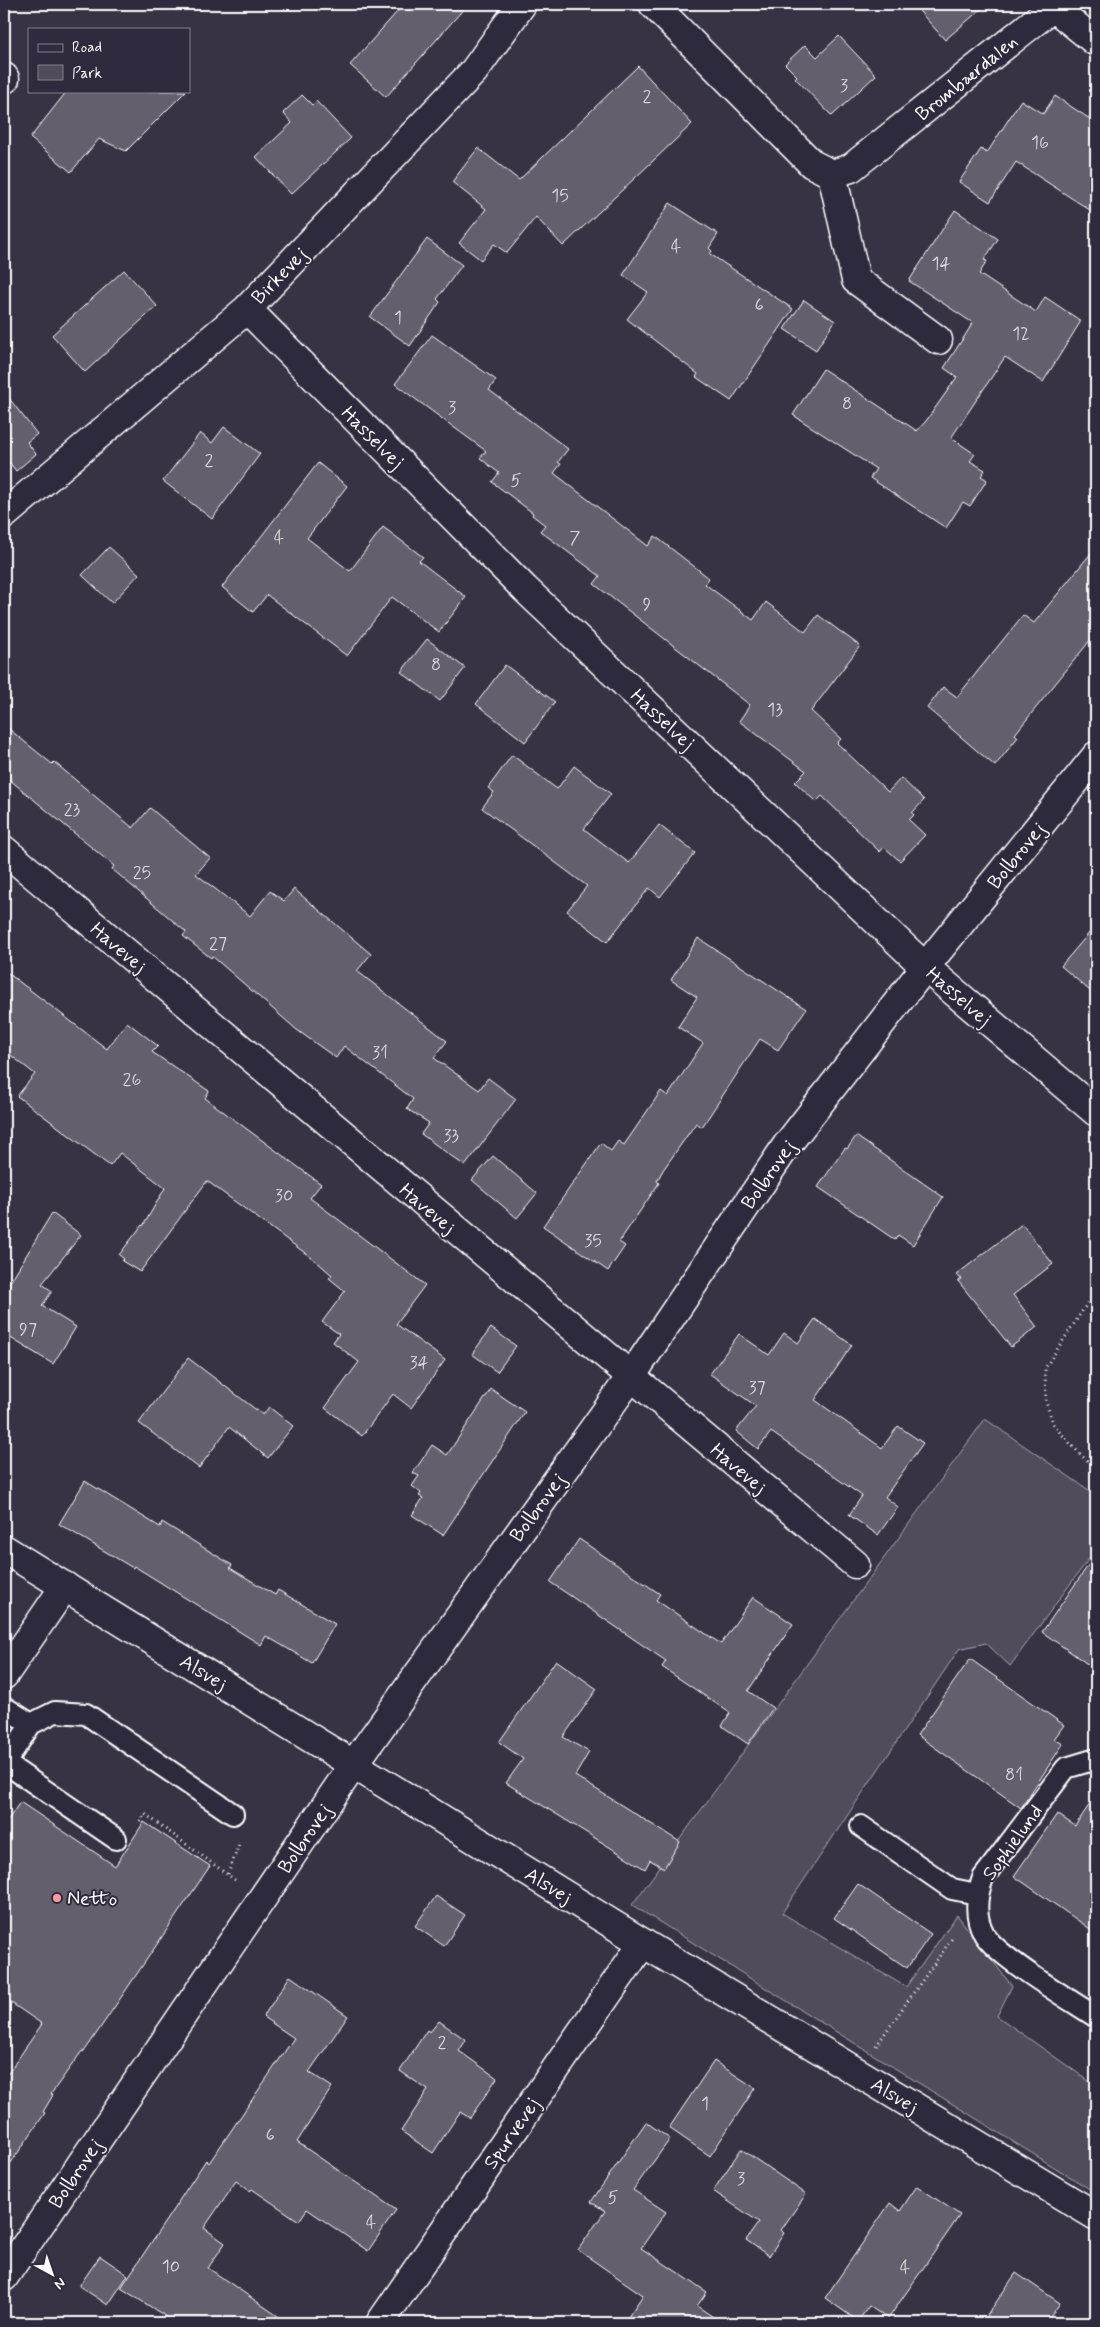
<svg xmlns="http://www.w3.org/2000/svg" width="1100" height="2327" viewBox="0 0 1100 2327" font-family="Mynerve,sans-serif">
<style>
.green{fill:#514c5c;stroke:#a8a6ae}
.building{fill:#635f6d;stroke:#fff}
.lines{fill:none;stroke-linecap:round;stroke-linejoin:round}
.service-casing{stroke:#fff;stroke-width:24}
.minor-casing{stroke:#fff;stroke-width:31}
.tertiary-casing{stroke:#fff;stroke-width:31}
.path{stroke:#fff;stroke-width:3;stroke-dasharray:1 4;stroke-linecap:butt}
.service{stroke:#2f2a3d;stroke-width:20}
.minor{stroke:#2f2a3d;stroke-width:28}
.tertiary{stroke:#2f2a3d;stroke-width:28}
.poi-dot{fill:#ff9aa2;stroke:#2f2a3d;stroke-width:2}
.labels{text-anchor:middle;stroke-width:4;stroke-linejoin:round;paint-order:stroke}
.number-label{font-size:18px;fill:#d8d7da}
.street-label{font-size:20px;fill:#fff;stroke:#2f2a3d}
.poi-label{font-size:20px;fill:#fff;stroke:#2f2a3d;text-anchor:start}
</style>
<rect width="100%" height="100%" fill="#373345"/>
<filter id="ink" filterUnits="userSpaceOnUse"><feTurbulence type="fractalNoise" baseFrequency=".02" numOctaves="2"/><feDisplacementMap in="SourceGraphic" scale="10" xChannelSelector="R" yChannelSelector="G"/><feConvolveMatrix kernelMatrix="1 2 1 2 8 2 1 2 1" color-interpolation-filters="sRGB"/></filter>
<g filter="url(#ink)">
<!-- green -->
<path class="green" d="M 985,1419 L 1096,1495 L 1096,1549 L 1010,1666 L 986,1643 L 959,1649 L 782,1913 L 906,1987 L 957,1915 L 1012,1986 L 997,2016 L 1096,2086 L 1096,2193 L 632,1905 Z"/>
<!-- building -->
<path class="building" d="M 404,4 L 468,4 L 386,97 L 350,65 Z
M 913,4 L 987,4 L 945,40 Z
M 839,36 L 876,75 L 832,116 L 795,78 L 797,76 L 785,64 L 805,45 L 817,57 Z
M 638,66 L 692,124 L 563,246 L 536,217 L 507,253 L 494,244 L 481,260 L 459,243 L 486,209 L 452,182 L 478,148 L 519,180 Z
M 67,91 L 186,91 L 126,151 L 99,139 L 71,172 L 30,138 Z
M 302,95 L 312,105 L 316,101 L 351,138 L 291,194 L 256,157 L 292,123 L 283,113 Z
M 1055,96 L 1096,123 L 1096,214 L 1016,162 L 990,202 L 959,182 L 981,149 L 987,153 L 1021,100 L 1043,114 Z
M 670,203 L 718,234 L 709,248 L 712,251 L 710,254 L 793,309 L 731,401 L 696,377 L 698,374 L 627,319 L 648,292 L 623,275 Z
M 955,210 L 998,239 L 984,260 L 987,261 L 979,274 L 1036,312 L 1045,297 L 1081,321 L 1043,382 L 1005,357 L 951,438 L 975,454 L 970,461 L 985,470 L 981,476 L 987,480 L 970,506 L 963,502 L 946,528 L 870,478 L 876,469 L 793,415 L 823,369 L 917,431 L 926,421 L 957,377 L 944,368 L 973,323 L 909,281 Z
M 427,239 L 462,265 L 437,299 L 440,302 L 410,346 L 370,317 Z
M 124,270 L 157,306 L 85,372 L 52,335 Z
M 804,300 L 835,321 L 816,350 L 784,329 Z
M 432,335 L 496,380 L 489,390 L 568,449 L 558,462 L 561,464 L 554,473 L 648,546 L 655,536 L 709,578 L 705,584 L 753,620 L 766,602 L 805,632 L 818,615 L 860,646 L 811,711 L 841,739 L 837,743 L 888,792 L 901,778 L 924,800 L 912,813 L 914,815 L 909,820 L 925,835 L 900,861 L 884,847 L 880,852 L 822,796 L 816,802 L 795,782 L 806,771 L 739,721 L 750,705 L 594,584 L 600,576 L 540,531 L 545,525 L 532,515 L 533,513 L 492,482 L 499,473 L 480,458 L 486,451 L 395,384 Z
M 4,392 L 37,434 L 27,442 L 36,454 L 16,471 L 6,458 L 4,459 Z
M 224,427 L 260,454 L 212,519 L 163,481 L 200,433 L 212,443 Z
M 318,463 L 347,486 L 307,538 L 350,571 L 383,527 L 423,557 L 419,561 L 466,597 L 439,632 L 392,597 L 347,656 L 267,595 L 253,612 L 222,587 Z
M 109,547 L 139,574 L 112,603 L 82,575 Z
M 1096,547 L 1096,633 L 1015,734 L 1018,737 L 995,766 L 927,708 L 943,687 L 957,697 L 1023,615 L 1034,623 Z
M 427,639 L 465,668 L 440,701 L 401,672 Z
M 505,665 L 555,702 L 525,742 L 476,704 Z
M 4,725 L 52,764 L 54,762 L 133,828 L 150,808 L 210,858 L 196,874 L 250,916 L 270,891 L 284,901 L 294,889 L 371,954 L 357,971 L 447,1041 L 434,1058 L 479,1090 L 488,1078 L 516,1099 L 465,1166 L 421,1134 L 429,1123 L 407,1109 L 413,1099 L 344,1046 L 336,1058 L 297,1030 L 212,956 L 211,958 L 183,936 L 186,932 L 112,869 L 114,866 L 4,775 Z
M 512,755 L 557,789 L 574,766 L 611,794 L 584,829 L 629,863 L 659,825 L 695,853 L 660,897 L 649,888 L 607,942 L 567,911 L 587,886 L 482,808 L 494,792 L 488,788 Z
M 1096,925 L 1096,996 L 1061,966 Z
M 698,938 L 806,1009 L 778,1050 L 760,1039 L 702,1127 L 696,1123 L 663,1170 L 657,1181 L 659,1183 L 619,1242 L 625,1246 L 608,1271 L 543,1226 L 601,1143 L 611,1151 L 618,1141 L 624,1145 L 661,1091 L 668,1096 L 703,1043 L 678,1027 L 697,997 L 671,980 Z
M 4,970 L 107,1049 L 127,1022 L 158,1046 L 152,1052 L 209,1091 L 205,1098 L 321,1184 L 310,1198 L 425,1285 L 396,1324 L 445,1360 L 411,1408 L 393,1394 L 362,1436 L 325,1408 L 359,1362 L 333,1342 L 339,1334 L 322,1322 L 345,1291 L 329,1278 L 332,1275 L 316,1261 L 207,1181 L 140,1272 L 122,1261 L 124,1259 L 119,1255 L 142,1225 L 143,1226 L 165,1188 L 120,1153 L 110,1166 L 17,1096 L 35,1074 L 4,1050 Z
M 856,1136 L 943,1197 L 913,1245 L 898,1235 L 895,1240 L 818,1187 L 845,1148 L 847,1149 Z
M 493,1156 L 537,1193 L 517,1218 L 472,1180 Z
M 52,1213 L 81,1235 L 42,1284 L 52,1291 L 42,1306 L 76,1327 L 53,1364 L 4,1334 L 4,1292 Z
M 1022,1224 L 1053,1264 L 1013,1295 L 1037,1327 L 1011,1347 L 958,1281 L 962,1279 L 956,1275 Z
M 815,1319 L 852,1345 L 815,1400 L 882,1448 L 898,1426 L 923,1443 L 885,1497 L 898,1507 L 878,1535 L 849,1515 L 862,1496 L 771,1432 L 758,1449 L 736,1431 L 756,1406 L 710,1374 L 739,1334 L 769,1355 L 784,1333 L 798,1343 Z
M 491,1328 L 516,1346 L 497,1372 L 472,1354 Z
M 188,1358 L 263,1415 L 269,1407 L 293,1426 L 268,1458 L 229,1427 L 199,1468 L 139,1423 Z
M 491,1389 L 525,1412 L 443,1535 L 412,1515 L 423,1498 L 419,1496 L 421,1493 L 412,1486 L 419,1476 L 413,1473 L 432,1445 L 447,1455 Z
M 85,1481 L 160,1527 L 162,1522 L 232,1565 L 230,1568 L 275,1595 L 278,1590 L 335,1624 L 312,1663 L 266,1636 L 261,1645 L 134,1566 L 133,1568 L 59,1524 Z
M 579,1539 L 660,1594 L 656,1600 L 721,1644 L 753,1597 L 793,1624 L 748,1691 L 773,1708 L 748,1744 L 722,1726 L 730,1713 L 662,1667 L 666,1661 L 550,1582 Z
M 1096,1554 L 1096,1670 L 1042,1632 Z
M 970,1659 L 1064,1725 L 1054,1739 L 1063,1744 L 1021,1808 L 917,1735 Z
M 556,1660 L 597,1689 L 563,1737 L 589,1752 L 575,1776 L 680,1842 L 664,1868 L 650,1860 L 645,1869 L 506,1783 L 523,1759 L 499,1742 Z
M 1096,1795 L 1096,1933 L 1014,1876 L 1057,1814 L 1075,1826 Z
M 20,1802 L 115,1866 L 144,1822 L 210,1866 L 84,2052 L 82,2051 L 51,2094 L 53,2095 L 43,2112 L 45,2113 L 4,2173 L 4,2079 L 42,2024 L 4,1998 L 4,1826 Z
M 858,1884 L 931,1934 L 907,1968 L 834,1918 Z
M 436,1896 L 465,1915 L 444,1946 L 415,1926 Z
M 290,1976 L 348,2016 L 309,2072 L 332,2087 L 297,2142 L 396,2210 L 368,2251 L 307,2209 L 299,2221 L 252,2189 L 250,2191 L 236,2181 L 204,2228 L 225,2243 L 208,2268 L 288,2323 L 176,2323 L 121,2288 L 206,2160 L 209,2163 L 294,2038 L 263,2017 Z
M 439,2021 L 466,2040 L 459,2051 L 497,2078 L 470,2118 L 460,2112 L 433,2153 L 401,2131 L 428,2090 L 400,2071 L 427,2030 L 430,2032 Z
M 714,2061 L 755,2088 L 710,2156 L 669,2128 Z
M 646,2122 L 670,2139 L 633,2190 L 666,2212 L 641,2248 L 707,2292 L 697,2306 L 722,2323 L 624,2323 L 643,2295 L 578,2250 L 605,2211 L 591,2202 Z
M 741,2149 L 806,2194 L 781,2230 L 784,2233 L 769,2256 L 746,2240 L 759,2222 L 713,2191 Z
M 917,2186 L 960,2215 L 888,2319 L 869,2306 L 858,2321 L 825,2298 L 890,2203 L 900,2211 Z
M 100,2256 L 128,2275 L 108,2305 L 79,2286 Z
M 1016,2273 L 1060,2303 L 1046,2323 L 982,2323 Z"/>
<g class="lines">
<defs>
<path id="service" d="M 4,1707 L 31,1724 L 55,1712 L 86,1714 L 233,1814
M 31,1724 L 5,1763 L 116,1839
M 1096,1759 L 1066,1768 L 983,1878 C 976,1897 974,1916 984,1934 C 996,1956 1072,2001 1096,2017
M 861,1826 L 952,1889 L 977,1894"/>
<path id="minor" d="M 653,4 L 812,164 L 832,174 L 851,168 L 1053,7 L 1096,42
M 4,77 L 5,79
M 832,174 L 856,280 L 938,340
M 247,309 L 525,589 L 925,967 L 1096,1112
M 4,515 L 247,309 L 474,71 L 522,4
M 4,850 L 855,1564
M 4,1675 L 65,1586
M 380,2323 L 643,1943"/>
<path id="tertiary" d="M 4,1549 L 643,1943 L 1096,2216
M 4,2277 L 354,1764 L 630,1378 L 787,1145 L 925,967 L 1096,756"/>
</defs>
<!-- service casing -->
<use href="#service" class="service-casing"/>
<!-- minor casing -->
<use href="#minor" class="minor-casing"/>
<!-- tertiary casing -->
<use href="#tertiary" class="tertiary-casing"/>
<!-- path -->
<path class="path" d="M 1096,1290 L 1045,1368 L 1046,1402 L 1054,1426 L 1083,1457 L 1096,1467
M 140,1822 L 145,1814 L 235,1880
M 228,1874 L 240,1842
M 876,2046 L 953,1937"/>
<!-- service -->
<use href="#service" class="service"/>
<!-- minor -->
<use href="#minor" class="minor"/>
<!-- tertiary -->
<use href="#tertiary" class="tertiary"/>
</g>
</g>
<!-- markers -->
<circle class="poi-dot" cx="57" cy="1898" r="5"/>
<g class="labels">
<!-- number labels -->
<g class="number-label">
<text x="844" y="91">3</text>
<text x="647" y="102">2</text>
<text x="1040" y="148">16</text>
<text x="560" y="201">15</text>
<text x="676" y="252">4</text>
<text x="941" y="269">14</text>
<text x="759" y="310">6</text>
<text x="398" y="323">1</text>
<text x="1021" y="339">12</text>
<text x="847" y="409">8</text>
<text x="452" y="413">3</text>
<text x="209" y="466">2</text>
<text x="516" y="486">5</text>
<text x="279" y="543">4</text>
<text x="575" y="543">7</text>
<text x="647" y="610">9</text>
<text x="436" y="670">8</text>
<text x="775" y="715">13</text>
<text x="72" y="815">23</text>
<text x="142" y="878">25</text>
<text x="218" y="949">27</text>
<text x="380" y="1058">31</text>
<text x="132" y="1085">26</text>
<text x="451" y="1141">33</text>
<text x="284" y="1201">30</text>
<text x="593" y="1246">35</text>
<text x="28" y="1335">97</text>
<text x="419" y="1368">34</text>
<text x="757" y="1393">37</text>
<text x="1014" y="1780">81</text>
<text x="442" y="2048">2</text>
<text x="705" y="2109">1</text>
<text x="270" y="2140">6</text>
<text x="741" y="2184">3</text>
<text x="613" y="2203">5</text>
<text x="371" y="2228">4</text>
<text x="171" y="2272">10</text>
<text x="905" y="2273">4</text>
</g>
<!-- street labels -->
<g class="street-label">
<text transform="translate(966 77) rotate(-39)" y="7">Brombærdalen</text>
<text transform="translate(279 275) rotate(-46)" y="7">Birkevej</text>
<text transform="translate(373 437) rotate(45)" y="7">Hasselvej</text>
<text transform="translate(663 719) rotate(43)" y="7">Hasselvej</text>
<text transform="translate(1016 855) rotate(-51)" y="7">Bolbrovej</text>
<text transform="translate(119 947) rotate(40)" y="7">Havevej</text>
<text transform="translate(959 996) rotate(41)" y="7">Hasselvej</text>
<text transform="translate(768 1174) rotate(-55)" y="7">Bolbrovej</text>
<text transform="translate(428 1208) rotate(40)" y="7">Havevej</text>
<text transform="translate(739 1468) rotate(40)" y="7">Havevej</text>
<text transform="translate(537 1507) rotate(-54)" y="7">Bolbrovej</text>
<text transform="translate(204 1672) rotate(31)" y="7">Alsvej</text>
<text transform="translate(304 1838) rotate(-56)" y="7">Bolbrovej</text>
<text transform="translate(1012 1842) rotate(-54)" y="7">Sophielund</text>
<text transform="translate(549 1885) rotate(32)" y="7">Alsvej</text>
<text transform="translate(895 2095) rotate(31)" y="7">Alsvej</text>
<text transform="translate(511 2133) rotate(-55)" y="7">Spurvevej</text>
<text transform="translate(75 2173) rotate(-56)" y="7">Bolbrovej</text>
</g>
<!-- poi labels -->
<g class="poi-label">
<text x="67" y="1905">Netto</text>
</g>
</g>
<!-- margin -->
<rect width="1100" height="2327" fill="none" stroke="#2f2a3d" stroke-width="20"/>
<rect x="10" y="10" width="1080" height="2307" fill="none" stroke="#fff" stroke-width="2" filter="url(#ink)"/>
<!-- legend -->
<rect x="28" y="28" width="162" height="65" fill="#2f2a3d" stroke="#827f8b"/>
<rect x="38" y="44" width="25" height="8" fill="#2f2a3d" stroke="#827f8b"/>
<text x="72" y="52" font-size="15" fill="#ffffff">Road</text>
<rect x="38" y="65" width="25" height="15" fill="#514c5c" stroke="#827f8b"/>
<text x="72" y="78" font-size="15" fill="#ffffff">Park</text>
<!-- north arrow -->
<g transform="translate(52 2274) rotate(140)" stroke="#2f2a3d" stroke-width="4" paint-order="stroke">
<path d="M0-4L9 19L0 12L-9 19Z" fill="#ffffff"/>
<text y="-8" font-size="14" font-weight="bold" text-anchor="middle" fill="#ffffff">N</text>
</g>
</svg>
